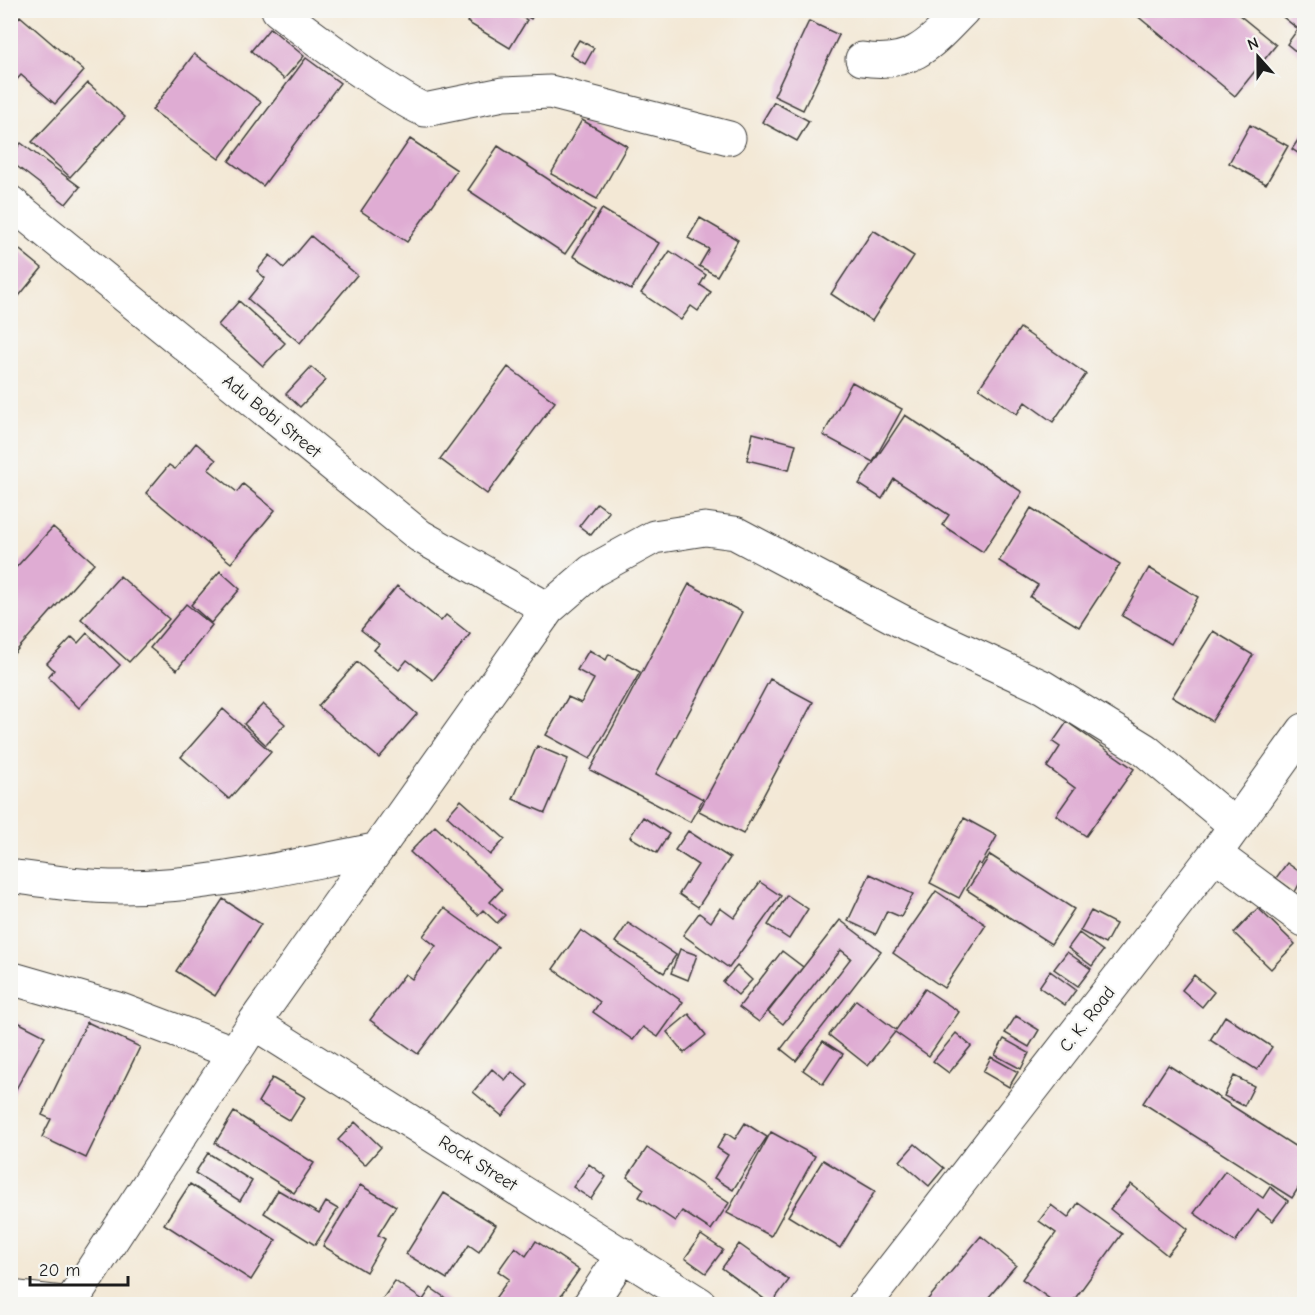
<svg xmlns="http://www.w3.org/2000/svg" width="1315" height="1315" viewBox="0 0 1315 1315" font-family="'Comic Neue',sans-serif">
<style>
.building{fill:#dfacd3}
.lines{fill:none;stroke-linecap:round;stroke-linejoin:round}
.minor-casing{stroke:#3c3b38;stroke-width:35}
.minor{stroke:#fff;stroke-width:33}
.labels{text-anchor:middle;stroke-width:4.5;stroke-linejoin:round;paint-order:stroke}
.street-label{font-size:18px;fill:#1c1c1c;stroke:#f6f6f2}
</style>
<rect width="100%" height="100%" fill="#f6f6f2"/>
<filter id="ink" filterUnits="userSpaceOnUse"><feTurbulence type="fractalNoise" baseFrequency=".0167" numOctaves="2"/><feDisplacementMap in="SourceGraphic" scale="12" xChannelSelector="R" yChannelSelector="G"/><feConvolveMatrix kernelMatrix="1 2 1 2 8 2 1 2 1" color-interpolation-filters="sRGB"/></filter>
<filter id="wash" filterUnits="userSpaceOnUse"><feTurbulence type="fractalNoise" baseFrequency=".008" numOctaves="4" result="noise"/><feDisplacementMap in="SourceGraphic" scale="24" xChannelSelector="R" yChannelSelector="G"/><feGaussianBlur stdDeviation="1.35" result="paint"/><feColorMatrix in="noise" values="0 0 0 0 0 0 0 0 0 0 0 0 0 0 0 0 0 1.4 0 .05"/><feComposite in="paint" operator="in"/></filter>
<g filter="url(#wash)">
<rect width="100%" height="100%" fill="#f3e8d5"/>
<g id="blocks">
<!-- building -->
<path class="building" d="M 475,10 L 511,10 L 527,20 L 510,48 L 467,22 Z
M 516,10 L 536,10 L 531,19 Z
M 1130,10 L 1233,10 L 1276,45 L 1235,96 Z
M 1288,10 L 1304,10 L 1304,58 L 1287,44 L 1298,29 L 1283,17 Z
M 20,16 L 84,71 L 55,104 L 21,75 L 10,87 L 10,27 Z
M 809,21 L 839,35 L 803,110 L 774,96 Z
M 270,28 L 304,56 L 284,79 L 251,51 Z
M 579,40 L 594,48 L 585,64 L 570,55 Z
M 194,54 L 261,102 L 219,159 L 152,110 Z
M 306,58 L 340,83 L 263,186 L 229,161 Z
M 88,83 L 125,117 L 70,177 L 32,142 Z
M 774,102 L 809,121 L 797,141 L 762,122 Z
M 582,120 L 627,146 L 597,199 L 551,174 Z
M 1250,125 L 1288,146 L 1266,184 L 1229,163 Z
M 1304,131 L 1304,157 L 1292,149 Z
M 410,139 L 457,170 L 407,242 L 361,211 Z
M 21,143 L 80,187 L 66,204 L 10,161 L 10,156 Z
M 498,146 L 595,210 L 565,254 L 468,190 Z
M 602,209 L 659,243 L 631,290 L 573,256 Z
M 700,218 L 738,240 L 717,276 L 699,266 L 709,249 L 688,238 Z
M 873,230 L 914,256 L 872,321 L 831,294 Z
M 311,236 L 357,275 L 300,343 L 248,299 L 265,278 L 257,271 L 270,255 L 284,268 Z
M 10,242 L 42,268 L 10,307 Z
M 670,251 L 706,275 L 700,285 L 711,292 L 698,311 L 691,306 L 681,320 L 641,293 Z
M 239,301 L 285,343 L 263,366 L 218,325 Z
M 1020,328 L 1086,374 L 1053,422 L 1025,402 L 1017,414 L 979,388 Z
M 311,367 L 326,380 L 300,407 L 286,394 Z
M 508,367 L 555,402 L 487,494 L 440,459 Z
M 852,382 L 902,409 L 873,462 L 823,435 Z
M 905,415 L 1022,492 L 983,552 L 942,525 L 949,515 L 894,479 L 882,499 L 859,484 Z
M 753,433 L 796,444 L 789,470 L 747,460 Z
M 196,443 L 216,460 L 208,469 L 237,492 L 243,484 L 275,510 L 231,563 L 146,493 L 169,465 L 175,469 Z
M 597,503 L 609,512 L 591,535 L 579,526 Z
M 1031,508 L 1120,564 L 1079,627 L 1030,597 L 1038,585 L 999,561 Z
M 53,527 L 94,563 L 10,658 L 10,574 Z
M 1149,568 L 1198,597 L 1171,644 L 1122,616 Z
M 220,571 L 240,589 L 211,623 L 191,605 Z
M 120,576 L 169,619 L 129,662 L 81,619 Z
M 689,584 L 742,612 L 656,774 L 703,799 L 690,822 L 590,770 Z
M 397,586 L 441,621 L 446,615 L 470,634 L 433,680 L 407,660 L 399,670 L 374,650 L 379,644 L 361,630 Z
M 186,604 L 212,625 L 177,670 L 150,648 Z
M 1213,631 L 1253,655 L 1212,721 L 1172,697 Z
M 87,633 L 120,665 L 79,708 L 48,677 L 54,670 L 47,663 L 72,637 L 78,643 Z
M 589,650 L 606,660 L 609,654 L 640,672 L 590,759 L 546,735 L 568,697 L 581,703 L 594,679 L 577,670 Z
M 357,662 L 417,714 L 379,758 L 318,706 Z
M 770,679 L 813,702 L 743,834 L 699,811 Z
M 263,704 L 285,724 L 266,745 L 244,724 Z
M 223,709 L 271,752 L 229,799 L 181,757 Z
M 1067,722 L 1134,769 L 1086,836 L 1056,815 L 1075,788 L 1047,767 L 1060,747 L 1053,742 Z
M 537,746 L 568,759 L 545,813 L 513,799 Z
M 461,800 L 505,839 L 490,855 L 447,816 Z
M 643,817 L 669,834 L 657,853 L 630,837 Z
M 964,818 L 997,836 L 981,865 L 978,863 L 959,898 L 930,883 Z
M 435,826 L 502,889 L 490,902 L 505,915 L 497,923 L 483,910 L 478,915 L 410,852 Z
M 688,831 L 730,858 L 698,907 L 679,894 L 698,865 L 675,850 Z
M 990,855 L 1074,909 L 1051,944 L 967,890 Z
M 1287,863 L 1304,875 L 1295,892 L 1276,878 Z
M 870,874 L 913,894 L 901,917 L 887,911 L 876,934 L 848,921 Z
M 760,882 L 781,896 L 729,968 L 683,935 L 699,913 L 711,922 L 720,908 L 734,918 Z
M 936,891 L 986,925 L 944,988 L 893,953 Z
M 787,895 L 808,909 L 789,939 L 768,925 Z
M 223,899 L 261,924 L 215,996 L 176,971 Z
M 444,908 L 498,947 L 418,1054 L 370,1020 L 405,974 L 412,979 L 436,946 L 423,936 Z
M 1258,908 L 1295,944 L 1271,969 L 1234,933 Z
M 1091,911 L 1116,924 L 1105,944 L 1080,931 Z
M 840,920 L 881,951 L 796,1061 L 781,1049 L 851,958 L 841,950 L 783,1024 L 768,1012 Z
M 628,923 L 676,955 L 664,973 L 615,942 Z
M 581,930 L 683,1002 L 658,1037 L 643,1027 L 633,1040 L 593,1012 L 600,1002 L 553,969 Z
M 1079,933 L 1103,951 L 1092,966 L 1068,948 Z
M 680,949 L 697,955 L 688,980 L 671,973 Z
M 782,951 L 803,967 L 759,1022 L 739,1007 Z
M 1067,952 L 1091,969 L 1078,986 L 1054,969 Z
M 737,966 L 752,980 L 738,995 L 723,982 Z
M 1050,971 L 1076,990 L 1065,1005 L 1039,987 Z
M 1194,975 L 1214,992 L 1202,1007 L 1182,990 Z
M 925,989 L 959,1012 L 929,1056 L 895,1032 L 868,1066 L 829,1035 L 856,1000 L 896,1030 Z
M 689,1014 L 706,1035 L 684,1053 L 667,1032 Z
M 1016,1016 L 1039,1030 L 1029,1047 L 1005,1033 Z
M 1225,1016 L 1272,1047 L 1257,1070 L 1210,1040 Z
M 10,1018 L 45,1036 L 10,1100 Z
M 87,1022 L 140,1047 L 86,1158 L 42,1137 L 51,1119 L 42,1115 Z
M 956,1033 L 971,1046 L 949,1073 L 933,1061 Z
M 1004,1039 L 1029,1053 L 1021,1069 L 995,1055 Z
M 823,1041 L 843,1054 L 823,1084 L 803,1070 Z
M 991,1057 L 1018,1072 L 1009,1087 L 983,1072 Z
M 1168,1065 L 1304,1152 L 1304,1179 L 1292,1198 L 1143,1103 Z
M 492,1069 L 505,1080 L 512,1072 L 528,1085 L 502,1116 L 473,1092 Z
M 1234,1076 L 1254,1086 L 1244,1106 L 1224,1096 Z
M 272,1078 L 305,1097 L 290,1121 L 258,1102 Z
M 234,1112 L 314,1163 L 294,1193 L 215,1143 Z
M 355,1122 L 381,1147 L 365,1165 L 338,1140 Z
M 745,1123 L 767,1137 L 733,1190 L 714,1178 L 728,1155 L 717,1148 L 726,1133 L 735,1139 Z
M 771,1132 L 815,1156 L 771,1236 L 727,1213 Z
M 915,1144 L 944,1168 L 929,1186 L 900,1161 Z
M 647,1148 L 729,1203 L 711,1230 L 682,1211 L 675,1221 L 639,1197 L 644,1189 L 627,1177 Z
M 208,1153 L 252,1181 L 240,1201 L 195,1173 Z
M 823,1160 L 875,1191 L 840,1248 L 788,1216 Z
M 589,1164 L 606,1177 L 591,1199 L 573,1187 Z
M 1225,1171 L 1263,1198 L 1270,1187 L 1288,1201 L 1273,1221 L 1258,1210 L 1235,1242 L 1194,1213 Z
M 190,1184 L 276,1240 L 251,1280 L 164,1224 Z
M 1131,1184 L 1188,1229 L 1167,1255 L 1110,1209 Z
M 360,1185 L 396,1206 L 378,1235 L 385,1239 L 366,1272 L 323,1246 Z
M 278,1190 L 319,1214 L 326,1202 L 338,1209 L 315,1245 L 264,1213 Z
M 444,1193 L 496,1225 L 479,1252 L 469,1245 L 447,1279 L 406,1254 Z
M 1078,1203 L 1122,1234 L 1071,1304 L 1057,1304 L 1022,1279 L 1056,1233 L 1039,1221 L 1051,1205 L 1068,1218 Z
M 701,1235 L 723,1250 L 706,1273 L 685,1258 Z
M 981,1236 L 1016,1265 L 983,1304 L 924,1304 Z
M 536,1241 L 579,1270 L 555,1304 L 491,1304 L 509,1279 L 498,1271 L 515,1247 L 526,1256 Z
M 739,1244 L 789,1280 L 771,1304 L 722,1268 Z
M 395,1281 L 423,1300 L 431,1288 L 454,1304 L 379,1304 Z"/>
</g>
</g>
<g filter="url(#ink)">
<use href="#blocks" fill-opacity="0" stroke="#3c3b38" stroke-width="1.5"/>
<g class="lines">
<defs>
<path id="minor" d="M 278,10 C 311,36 345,61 380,84 C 395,93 409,104 425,110 L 503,94 L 550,92 L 729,138
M 862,59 C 912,67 930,44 963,10
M 10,202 L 420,536 L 548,609
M 1215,854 L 1304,920
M 10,876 C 46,881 84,887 121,887 C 207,887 291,866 375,850
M 10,978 L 118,1009 L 235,1053
M 254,1023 L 700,1304
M 10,1297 L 71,1304
M 70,1304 L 254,1023 L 548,609 L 592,571 L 654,537 L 705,529 L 735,533 L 905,623 L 1043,687 L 1145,750 L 1236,826
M 590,1304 L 623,1254
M 865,1304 L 1215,854 L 1304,730"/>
</defs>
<!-- minor casing -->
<use href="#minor" class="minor-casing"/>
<!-- minor -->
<use href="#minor" class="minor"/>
</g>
</g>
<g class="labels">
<!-- street labels -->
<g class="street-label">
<text transform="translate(272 416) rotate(39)" y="6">Adu Bobi Street</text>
<text transform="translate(1087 1019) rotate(-52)" y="6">C. K. Road</text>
<text transform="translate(478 1163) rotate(32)" y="6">Rock Street</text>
</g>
</g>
<!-- margin -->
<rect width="1315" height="1315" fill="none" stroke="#f6f6f2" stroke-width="36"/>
<!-- north arrow -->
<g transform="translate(1258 57) rotate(339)" stroke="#f6f6f2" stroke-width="4.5" paint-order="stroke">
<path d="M0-4.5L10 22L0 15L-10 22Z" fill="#1c1c1c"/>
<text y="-9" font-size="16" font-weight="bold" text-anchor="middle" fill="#1c1c1c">N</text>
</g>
<!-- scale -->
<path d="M30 1276v9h98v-9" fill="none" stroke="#1c1c1c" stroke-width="3"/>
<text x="39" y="1276" font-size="18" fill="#1c1c1c" stroke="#f6f6f2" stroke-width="4.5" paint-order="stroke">20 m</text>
</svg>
